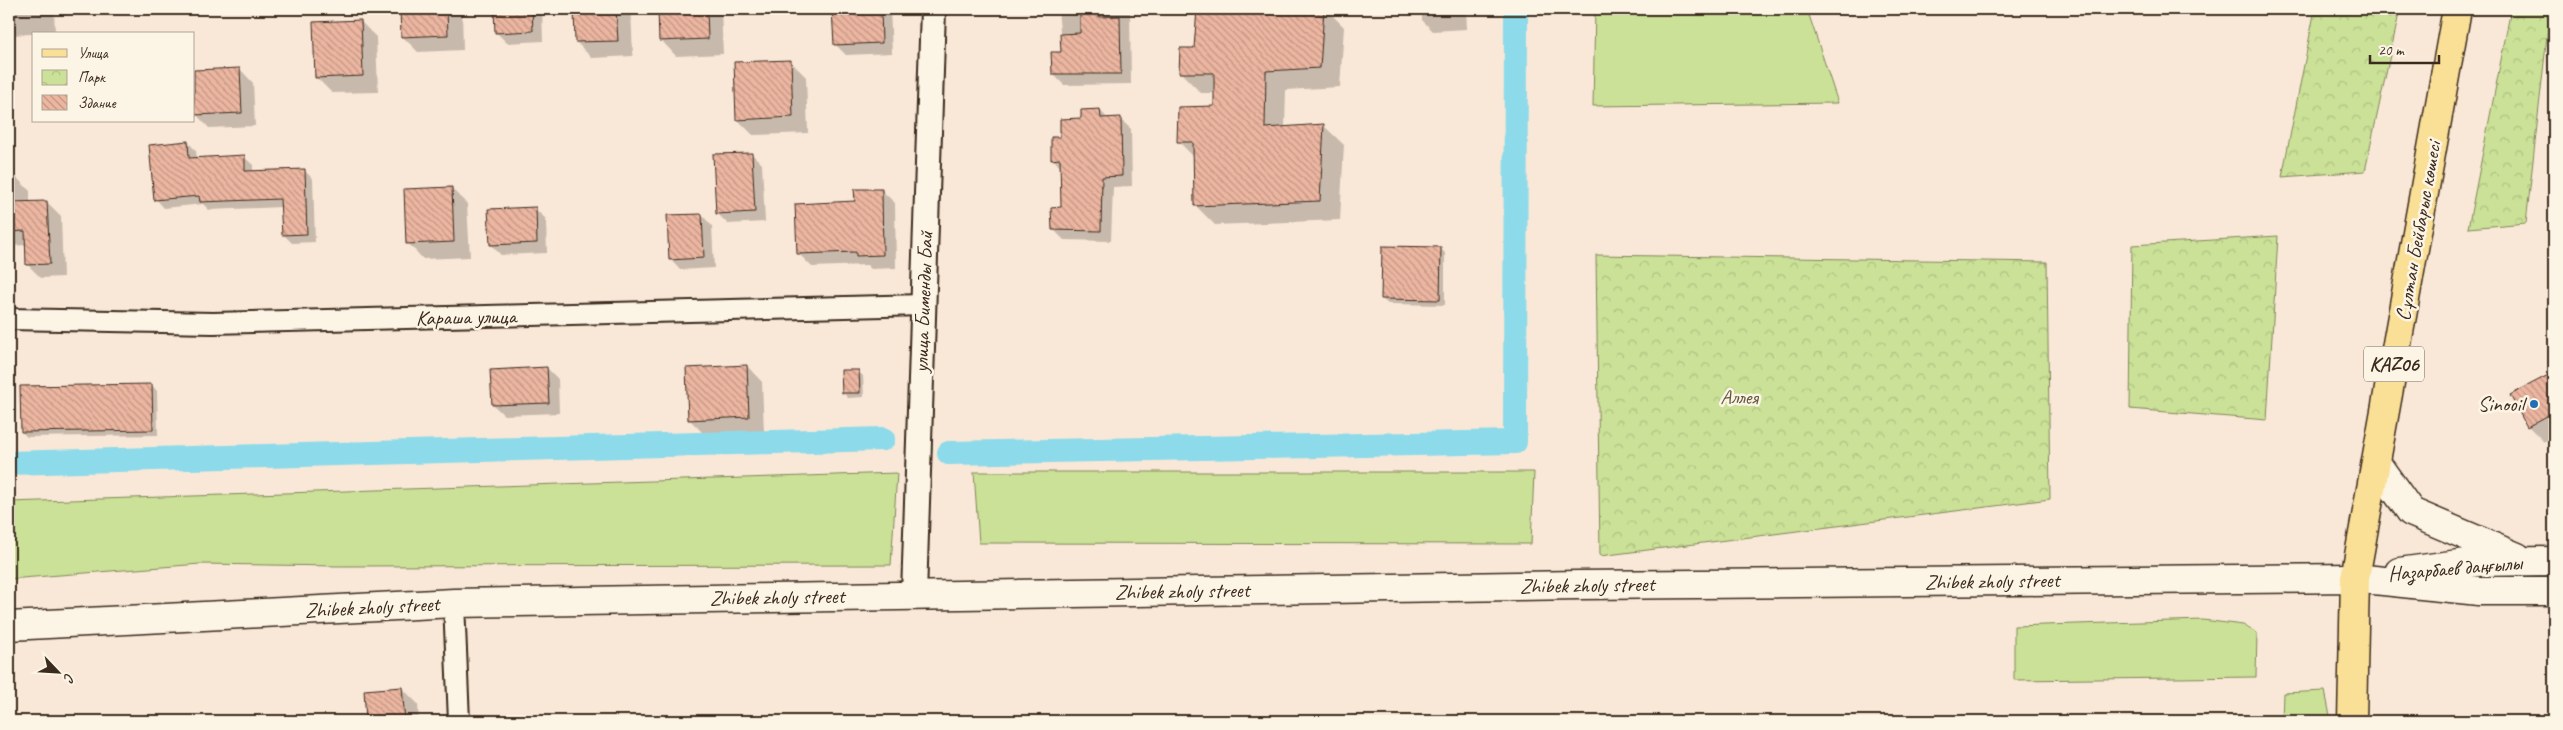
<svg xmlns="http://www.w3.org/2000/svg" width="2563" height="730" viewBox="0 0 2563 730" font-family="Caveat,sans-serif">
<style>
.green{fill:#cae197;stroke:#82865a}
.park{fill:url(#park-crowns);stroke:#82865a}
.shadow{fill:#0003}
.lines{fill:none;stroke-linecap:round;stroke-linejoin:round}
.canal{stroke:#8cdaea;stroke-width:24}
.building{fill:url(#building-back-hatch);stroke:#3b2a1e}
.minor-casing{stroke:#3b2a1e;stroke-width:24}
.tertiary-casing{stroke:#3b2a1e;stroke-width:28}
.secondary-casing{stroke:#3b2a1e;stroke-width:31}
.primary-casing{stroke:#3b2a1e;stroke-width:31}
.minor{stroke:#fcf5e5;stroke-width:20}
.tertiary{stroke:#fcf5e5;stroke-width:24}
.secondary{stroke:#fcf5e5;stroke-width:28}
.primary{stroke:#fadf96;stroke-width:28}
.poi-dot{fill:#1f6fb2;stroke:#fcf5e5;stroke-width:2}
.labels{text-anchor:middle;stroke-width:5;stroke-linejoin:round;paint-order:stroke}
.shield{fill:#fcf5e5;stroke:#75675a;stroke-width:1}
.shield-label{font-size:20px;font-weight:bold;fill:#3b2a1e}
.street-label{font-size:21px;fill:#3b2a1e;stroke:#fcf5e5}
.park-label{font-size:21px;fill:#5f583c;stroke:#fcf5e5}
.poi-label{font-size:21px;fill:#3b2a1e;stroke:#fcf5e5;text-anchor:end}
</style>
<defs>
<pattern id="park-crowns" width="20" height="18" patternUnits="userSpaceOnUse" patternTransform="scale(1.25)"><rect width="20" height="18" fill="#cae197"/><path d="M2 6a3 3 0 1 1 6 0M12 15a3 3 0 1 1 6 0" fill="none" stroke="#aec182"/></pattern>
<pattern id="building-back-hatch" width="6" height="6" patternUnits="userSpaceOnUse" patternTransform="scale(1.25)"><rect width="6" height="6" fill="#ecb6a1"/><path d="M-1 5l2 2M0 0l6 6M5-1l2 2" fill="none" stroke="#c09483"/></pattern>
</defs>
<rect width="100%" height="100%" fill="#f9e8d7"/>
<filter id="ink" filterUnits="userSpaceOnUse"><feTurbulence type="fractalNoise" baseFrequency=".02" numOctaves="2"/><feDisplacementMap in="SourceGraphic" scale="10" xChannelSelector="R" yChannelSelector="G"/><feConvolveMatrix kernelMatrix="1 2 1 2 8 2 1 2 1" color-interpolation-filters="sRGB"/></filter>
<g filter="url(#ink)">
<!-- green -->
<path class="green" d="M 1595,9 L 1807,9 L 1838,103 L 1593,106 Z
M 974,472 L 1534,472 L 1531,544 L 979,543 Z
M 897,473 L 891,565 L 337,566 L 200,564 L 9,579 L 9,502 Z
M 2203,620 L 2243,625 L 2257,633 L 2256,677 L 2014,680 L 2014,626 Z
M 2325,691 L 2331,721 L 2282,721 L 2283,693 Z"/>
<!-- park -->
<path class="park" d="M 2315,9 L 2400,9 L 2365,171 L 2282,177 Z
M 2511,9 L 2550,9 L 2526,223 L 2468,228 Z
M 2278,236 L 2267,420 L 2130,409 L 2132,245 Z
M 1596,255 L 2047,262 L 2050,499 L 1600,556 Z"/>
<!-- shadow -->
<path class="shadow" d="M 9,9 L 54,9 L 55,33 L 9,35 L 9,42 Z
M 401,9 L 462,9 L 463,50 L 418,52 L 402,36 Z
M 496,9 L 542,9 L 543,41 L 507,43 L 496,32 Z
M 575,9 L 631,9 L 633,56 L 592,58 L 576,42 Z
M 660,9 L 721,9 L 723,54 L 676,56 L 661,40 Z
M 834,9 L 890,9 L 892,53 L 846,55 L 835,44 Z
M 1058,9 L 1130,9 L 1131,84 L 1064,85 L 1053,74 L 1062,53 Z
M 1198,9 L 1326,9 L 1344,27 L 1340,87 L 1286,90 L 1285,128 L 1323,125 L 1344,145 L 1340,220 L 1215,225 L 1195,205 L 1194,157 L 1178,141 L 1215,108 L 1215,93 L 1201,93 L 1181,73 L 1195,49 Z
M 1422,9 L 1466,9 L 1467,29 L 1433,31 L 1422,20 Z
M 360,21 L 376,37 L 378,92 L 332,93 L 317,78 Z
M 790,61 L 806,77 L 808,133 L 753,135 L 737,119 Z
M 240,69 L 253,83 L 255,126 L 209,128 L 194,112 L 194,72 Z
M 1100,110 L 1108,119 L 1120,119 L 1131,129 L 1132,186 L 1113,187 L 1111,241 L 1064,240 L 1054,230 L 1063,209 L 1061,168 L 1053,159 L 1061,138 L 1082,119 Z
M 188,142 L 196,151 L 197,159 L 244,157 L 253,165 L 253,172 L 304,170 L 313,179 L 315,242 L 292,243 L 283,234 L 282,207 L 209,210 L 203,204 L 164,208 L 156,199 Z
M 752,154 L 762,164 L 765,222 L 728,224 L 717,213 Z
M 9,177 L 16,177 L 30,191 L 30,202 L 47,202 L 61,216 L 63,277 L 41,278 L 27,264 L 26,245 L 9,246 Z
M 451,188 L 467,204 L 470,257 L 423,259 L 408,243 Z
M 881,190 L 895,203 L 896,268 L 871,269 L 867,265 L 812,267 L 799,254 L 856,202 Z
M 535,209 L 546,219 L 547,253 L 501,255 L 491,245 Z
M 702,215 L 712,226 L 714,268 L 680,270 L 670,259 Z
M 1440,248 L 1445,253 L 1445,305 L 1388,304 L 1382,299 Z
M 747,366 L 762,382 L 764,432 L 705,435 L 689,419 Z
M 547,368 L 558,379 L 559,413 L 504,415 L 493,405 Z
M 858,371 L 863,376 L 864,397 L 848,398 L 843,393 Z
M 2554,373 L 2554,436 L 2544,442 L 2528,426 L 2512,396 Z
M 152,385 L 157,391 L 158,435 L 27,437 L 22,432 Z
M 402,688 L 418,704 L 419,721 L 367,721 L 365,692 Z"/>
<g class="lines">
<!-- canal -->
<path class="canal" d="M 949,453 L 1515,442 L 1516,9
M 9,463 L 883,439"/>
</g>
<!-- building -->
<path class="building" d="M 400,9 L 447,9 L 448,35 L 401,37 Z
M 494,9 L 532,9 L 533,31 L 495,33 Z
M 574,9 L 616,9 L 618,41 L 575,42 Z
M 658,9 L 707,9 L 708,39 L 659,41 Z
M 832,9 L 881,9 L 882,43 L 834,45 Z
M 1080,9 L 1100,9 L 1099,17 L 1120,16 L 1121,74 L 1052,74 L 1051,52 L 1061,52 L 1060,34 L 1080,33 Z
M 1197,9 L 1324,9 L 1320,68 L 1266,71 L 1265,128 L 1324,124 L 1320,201 L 1194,206 L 1193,142 L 1177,142 L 1178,107 L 1214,106 L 1214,73 L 1179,73 L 1180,48 L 1194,48 Z
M 361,20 L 363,76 L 315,78 L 313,22 Z
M 791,60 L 793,117 L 736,120 L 734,62 Z
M 240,68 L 242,113 L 194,115 L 194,70 Z
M 1100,109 L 1101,118 L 1121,117 L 1122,176 L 1102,177 L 1101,231 L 1052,230 L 1051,208 L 1061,207 L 1060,159 L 1051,160 L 1051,137 L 1060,137 L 1060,119 L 1081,118 L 1081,110 Z
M 188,141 L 189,158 L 245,155 L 245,171 L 305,169 L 307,234 L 282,235 L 280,199 L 200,202 L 199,196 L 154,200 L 149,145 Z
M 752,153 L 755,212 L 716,214 L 713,154 Z
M 452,187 L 454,242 L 406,244 L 404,189 Z
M 854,189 L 882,189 L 883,255 L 856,256 L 856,252 L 797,254 L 795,204 L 855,201 Z
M 47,201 L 50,264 L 26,265 L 25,231 L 9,232 L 9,202 Z
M 536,207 L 537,243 L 490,245 L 488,209 Z
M 702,214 L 704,258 L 669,260 L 667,215 Z
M 1382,246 L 1441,247 L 1440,300 L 1381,299 Z
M 747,365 L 749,417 L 688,420 L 686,368 Z
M 547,367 L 549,403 L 492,405 L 490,370 Z
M 841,370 L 859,370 L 860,393 L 842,393 Z
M 2554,372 L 2554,412 L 2527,427 L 2510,395 Z
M 152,384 L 153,430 L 21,432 L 20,386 Z
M 402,687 L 405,721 L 366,721 L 364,690 Z"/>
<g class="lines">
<defs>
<path id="minor" d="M 9,319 L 213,323 L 924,305
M 454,603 L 459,721"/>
<path id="tertiary" d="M 914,595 L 933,9"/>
<path id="secondary" d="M 2376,463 L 2411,512 L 2517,557
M 2399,572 L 2474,562 L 2554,561
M 9,626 L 454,603 L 1579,585 L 2355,578 L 2479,591 L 2554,591"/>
<path id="primary" d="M 2352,721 L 2355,578 L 2457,9"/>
</defs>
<!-- minor casing -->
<use href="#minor" class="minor-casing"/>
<!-- tertiary casing -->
<use href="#tertiary" class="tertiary-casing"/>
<!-- secondary casing -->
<use href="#secondary" class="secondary-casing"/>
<!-- primary casing -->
<use href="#primary" class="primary-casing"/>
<!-- minor -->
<use href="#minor" class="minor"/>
<!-- tertiary -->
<use href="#tertiary" class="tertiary"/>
<!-- secondary -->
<use href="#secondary" class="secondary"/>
<!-- primary -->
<use href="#primary" class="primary"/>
</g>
</g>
<!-- markers -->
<circle class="poi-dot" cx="2534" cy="404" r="5"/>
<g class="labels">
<!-- shield labels -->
<rect class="shield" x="2364" y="346.5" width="60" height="35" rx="4"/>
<g class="shield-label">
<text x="2394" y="371">KAZ06</text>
</g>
<!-- street labels -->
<g class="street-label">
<text transform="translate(2418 231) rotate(-80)" y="7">Сұлтан Бейбарыс көшесі</text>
<text transform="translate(923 302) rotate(-88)" y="7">улица Бименды Бай</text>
<text transform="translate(466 317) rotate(-1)" y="7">Караша улица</text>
<text transform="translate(2455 568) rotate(-5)" y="7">Назарбаев даңғылы</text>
<text transform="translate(1992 581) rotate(-1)" y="7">Zhibek zholy street</text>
<text transform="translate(1587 585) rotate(-1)" y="7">Zhibek zholy street</text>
<text transform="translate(1182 591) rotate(-1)" y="7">Zhibek zholy street</text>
<text transform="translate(777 597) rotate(-1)" y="7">Zhibek zholy street</text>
<text transform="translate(372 607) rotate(-3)" y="7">Zhibek zholy street</text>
</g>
<!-- park labels -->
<g class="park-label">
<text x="1739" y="404">Аллея</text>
</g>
<!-- poi labels -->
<g class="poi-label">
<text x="2524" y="411">Sinooil</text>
</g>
</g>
<!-- margin -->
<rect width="2563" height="730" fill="none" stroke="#fcf5e5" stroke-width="30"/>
<rect x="15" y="15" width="2533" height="700" fill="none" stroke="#3b2a1e" stroke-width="2" filter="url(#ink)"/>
<!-- legend -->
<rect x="32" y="32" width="162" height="90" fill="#fcf5e5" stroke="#afa495"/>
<rect x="42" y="49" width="25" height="8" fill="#fadf96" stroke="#afa495"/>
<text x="78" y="58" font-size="15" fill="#3b2a1e">Улица</text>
<rect x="42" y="70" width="25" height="15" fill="url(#park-crowns)" stroke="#afa495"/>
<text x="78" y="82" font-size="15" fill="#3b2a1e">Парк</text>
<rect x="42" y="95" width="25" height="15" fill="url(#building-back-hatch)" stroke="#afa495"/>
<text x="78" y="108" font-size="15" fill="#3b2a1e">Здание</text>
<!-- north arrow -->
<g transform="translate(58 672) rotate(115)" stroke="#fcf5e5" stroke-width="4" paint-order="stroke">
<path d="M0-4L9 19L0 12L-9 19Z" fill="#3b2a1e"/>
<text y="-8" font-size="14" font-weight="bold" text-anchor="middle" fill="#3b2a1e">С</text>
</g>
<!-- scale -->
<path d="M2370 55v8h69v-8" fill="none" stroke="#3b2a1e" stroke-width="2.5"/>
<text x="2378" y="55" font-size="15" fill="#3b2a1e" stroke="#fcf5e5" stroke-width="4" paint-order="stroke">20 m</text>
</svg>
